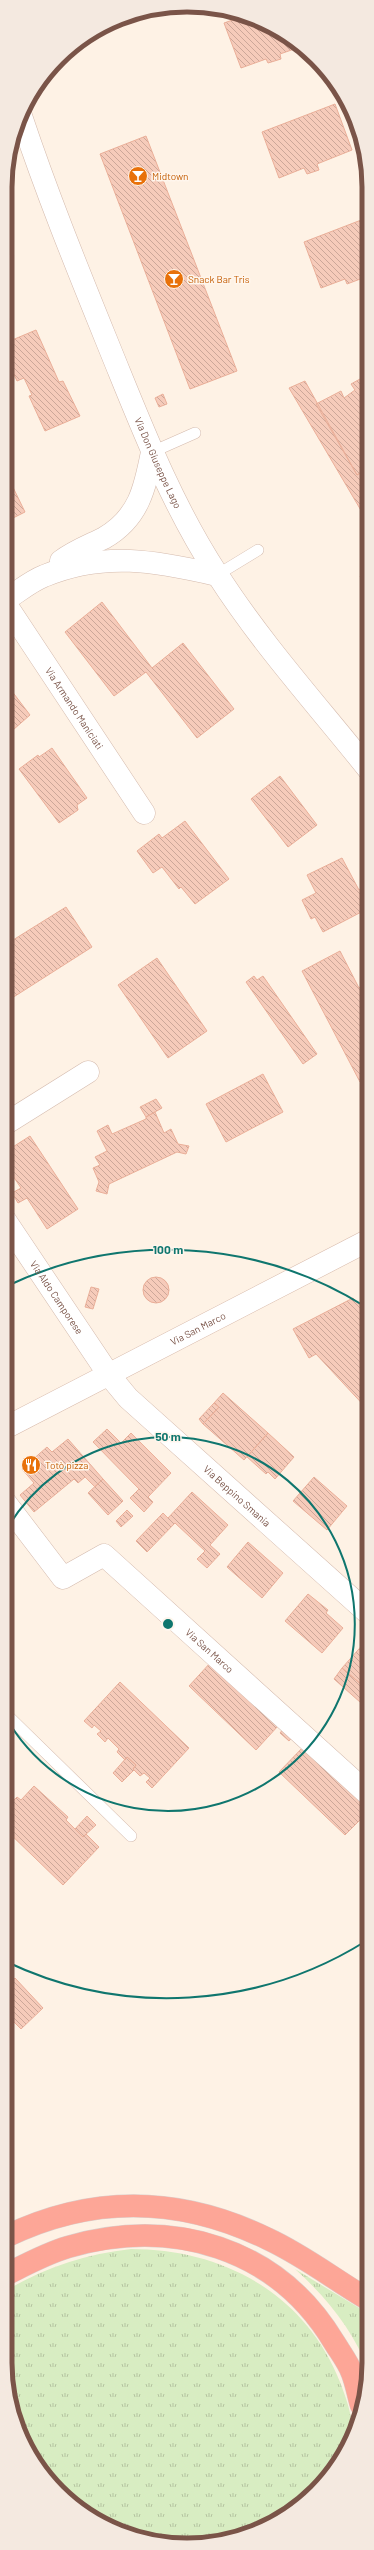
<svg xmlns="http://www.w3.org/2000/svg" width="374" height="2550" viewBox="0 0 374 2550" font-family="Barlow,sans-serif">
<style>
.grass{fill:url(#grass-tufts)}
.building{fill:url(#building-back-hatch);stroke:#eaaf99}
.lines{fill:none;stroke-linecap:round;stroke-linejoin:round}
.lane-casing{stroke:#d4baad;stroke-width:12}
.street-casing{stroke:#d4baad;stroke-width:23}
.secondary-casing{stroke:#d7b9aa;stroke-width:23}
.highway-casing{stroke:#dacfcc;stroke-width:23}
.lane{stroke:#fff;stroke-width:11}
.street{stroke:#fff;stroke-width:22}
.secondary{stroke:#fff;stroke-width:22}
.highway{stroke:#fda697;stroke-width:22}
.ring{fill:none;stroke:#0f766e;stroke-width:2}
.labels{text-anchor:middle;stroke-width:3;stroke-linejoin:round;paint-order:stroke}
.food-label{font-size:10px;fill:#c56008;stroke:#fff6ed;text-anchor:start}
.street-label{font-size:10px;fill:#7a5448;stroke:#fff6ed}
.rim{fill:none;stroke:#7a5448;stroke-width:5}
.centre{fill:#0f766e;stroke:#fff6ed;stroke-width:2}
.ring-label{font-size:12px;text-anchor:middle;font-weight:bold;fill:#0f766e;stroke:#fff6ed;stroke-width:3;stroke-linejoin:round;paint-order:stroke}
</style>
<defs>
<pattern id="grass-tufts" width="24" height="20" patternUnits="userSpaceOnUse"><rect width="24" height="20" fill="#d8edc2"/><path d="M3 7l-1-3M5 7V3M7 7l1-3M15 17l-1-3M17 17v-4M19 17l1-3" fill="none" stroke="#b4c3a0"/></pattern>
<pattern id="building-back-hatch" width="6" height="6" patternUnits="userSpaceOnUse"><rect width="6" height="6" fill="#f6cbba"/><path d="M-1 5l2 2M0 0l6 6M5-1l2 2" fill="none" stroke="#cca799"/></pattern>
</defs>
<rect width="100%" height="100%" fill="#fef2e5"/>
<!-- grass -->
<path class="grass" d="M 131,2249 C 222,2249 305,2293 340,2382 C 347,2401 356,2423 350,2443 L 307,2500 L 246,2535 L 175,2545 L 117,2531 L 58,2492 L 19,2432 L 5,2363 L 5,2291 C 44,2268 86,2254 131,2249 Z
M 295,2269 L 369,2314 L 369,2371 C 353,2330 327,2298 295,2269 Z"/>
<!-- building -->
<path class="building" d="M 241,17 L 267,24 L 300,47 L 280,54 L 281,59 L 268,63 L 266,59 L 241,68 L 224,23 Z
M 335,104 L 352,150 L 317,164 L 319,170 L 307,174 L 304,168 L 279,178 L 262,132 Z
M 146,136 L 237,371 L 190,389 L 100,154 Z
M 369,217 L 369,270 L 361,273 L 363,278 L 347,284 L 345,279 L 321,288 L 304,242 Z
M 36,330 L 59,382 L 63,381 L 80,416 L 45,431 L 29,396 L 32,395 L 24,378 L 17,381 L 5,355 L 5,343 Z
M 369,374 L 369,467 L 357,475 L 316,404 L 341,391 L 344,398 L 355,390 L 351,384 Z
M 305,381 L 357,475 L 369,467 L 369,524 L 289,388 Z
M 163,394 L 167,404 L 159,407 L 155,398 Z
M 9,479 L 25,512 L 5,522 L 5,481 Z
M 369,571 L 369,590 L 368,590 L 360,576 Z
M 102,602 L 152,668 L 183,643 L 234,709 L 197,738 L 146,672 L 114,696 L 65,632 Z
M 5,682 L 30,715 L 5,737 Z
M 52,748 L 87,798 L 77,805 L 78,810 L 59,823 L 19,769 L 38,755 L 39,757 Z
M 280,776 L 317,825 L 288,847 L 251,799 Z
M 185,821 L 229,879 L 195,904 L 181,887 L 179,889 L 162,867 L 153,873 L 137,851 L 159,834 L 162,838 Z
M 342,858 L 359,890 L 364,887 L 369,895 L 369,908 L 323,932 L 315,917 L 311,919 L 302,900 L 316,893 L 307,875 Z
M 66,907 L 92,947 L 12,998 L 5,987 L 5,945 Z
M 340,951 L 359,988 L 369,982 L 369,1077 L 360,1082 L 302,971 Z
M 157,958 L 207,1031 L 168,1058 L 118,985 Z
M 254,976 L 257,980 L 263,976 L 317,1054 L 303,1064 L 246,982 Z
M 263,1074 L 283,1112 L 226,1142 L 206,1104 Z
M 156,1099 L 162,1108 L 146,1117 L 140,1107 Z
M 155,1112 L 164,1133 L 171,1129 L 178,1144 L 189,1146 L 186,1154 L 177,1152 L 109,1184 L 107,1194 L 96,1191 L 99,1182 L 93,1168 L 100,1165 L 95,1157 L 107,1151 L 97,1131 L 108,1125 L 112,1134 L 146,1119 L 146,1117 Z
M 30,1136 L 78,1209 L 47,1229 L 27,1198 L 18,1203 L 12,1193 L 21,1188 L 5,1164 L 5,1152 Z
M143 1290a13 13 0 1 1 26 0a13 13 0 1 1-26 0Z
M 91,1287 L 99,1289 L 93,1309 L 85,1307 Z
M 353,1298 L 369,1315 L 369,1411 L 316,1354 L 309,1358 L 293,1329 Z
M 223,1393 L 268,1433 L 244,1460 L 203,1424 L 219,1407 L 214,1403 Z
M 214,1403 L 219,1407 L 203,1424 L 199,1419 Z
M 107,1429 L 121,1443 L 131,1433 L 171,1473 L 148,1497 L 153,1502 L 144,1512 L 130,1498 L 139,1489 L 93,1442 Z
M 268,1433 L 294,1457 L 275,1479 L 268,1472 L 266,1474 L 247,1457 Z
M 68,1439 L 103,1479 L 95,1487 L 85,1477 L 78,1483 L 74,1479 L 34,1512 L 20,1495 L 34,1483 L 22,1469 L 47,1447 L 52,1452 Z
M 314,1477 L 347,1506 L 327,1530 L 293,1501 Z
M 103,1479 L 123,1501 L 108,1515 L 88,1493 Z
M 192,1492 L 228,1525 L 210,1545 L 220,1554 L 207,1568 L 197,1559 L 205,1551 L 175,1523 L 147,1552 L 136,1541 L 163,1513 L 168,1518 Z
M 127,1510 L 133,1516 L 121,1527 L 116,1521 Z
M 248,1542 L 283,1573 L 262,1598 L 227,1567 Z
M 308,1594 L 328,1610 L 326,1613 L 343,1628 L 322,1653 L 285,1621 Z
M 366,1641 L 369,1644 L 369,1691 L 342,1668 Z
M 211,1662 L 278,1726 L 256,1750 L 189,1686 Z
M 342,1668 L 369,1691 L 369,1710 L 334,1679 Z
M 120,1682 L 189,1748 L 152,1788 L 146,1782 L 150,1778 L 144,1773 L 140,1776 L 133,1769 L 136,1765 L 127,1757 L 125,1760 L 117,1752 L 119,1749 L 108,1738 L 105,1742 L 97,1734 L 101,1731 L 94,1725 L 92,1728 L 84,1721 Z
M 284,1728 L 293,1736 L 289,1741 L 280,1733 Z
M 304,1746 L 369,1808 L 369,1811 L 345,1835 L 279,1772 Z
M 5,1750 L 10,1756 L 5,1761 Z
M 127,1757 L 136,1765 L 133,1769 L 134,1770 L 122,1782 L 113,1773 Z
M 34,1786 L 68,1817 L 66,1820 L 83,1837 L 86,1834 L 99,1847 L 63,1885 L 5,1829 L 5,1816 L 8,1812 L 5,1809 L 17,1797 L 21,1800 Z
M 87,1816 L 96,1825 L 83,1837 L 75,1829 Z
M 15,1978 L 43,2008 L 21,2029 L 5,2013 L 5,1987 Z"/>
<g class="lines">
<defs>
<path id="lane" d="M 152,452 L 195,433
M 217,575 L 258,550
M 5,1713 L 131,1836"/>
<g id="street">
<path id="s1" d="M 21,116 C 48,197 80,275 112,354 C 143,430 172,505 217,574 C 261,643 318,706 369,770"/>
<path d="M 61,561 C 74,551 90,545 104,538 C 139,518 145,488 152,452"/>
<path d="M 5,600 C 18,592 31,581 44,576 C 104,551 156,561 217,575"/>
<path id="s2" d="M 5,603 L 144,813"/>
<path d="M 5,1124 L 88,1072"/>
<path id="s3" d="M 5,1220 L 109,1375 L 128,1398 L 369,1614"/>
<path id="s4" d="M 5,1502 L 63,1578 L 104,1555 L 367,1793"/>
</g>
<g id="secondary">
<path id="s5" d="M 5,1428 L 369,1240"/>
</g>
<path id="highway" d="M 5,2237 C 93,2194 180,2196 268,2239 C 303,2255 335,2280 369,2300
M 5,2275 C 25,2265 47,2253 68,2247 C 172,2217 277,2247 334,2342 C 340,2352 348,2362 352,2373 C 356,2383 358,2395 361,2405"/>
</defs>
<!-- lane casing -->
<use href="#lane" class="lane-casing"/>
<!-- street casing -->
<use href="#street" class="street-casing"/>
<!-- secondary casing -->
<use href="#secondary" class="secondary-casing"/>
<!-- highway casing -->
<use href="#highway" class="highway-casing"/>
<!-- lane -->
<use href="#lane" class="lane"/>
<!-- street -->
<use href="#street" class="street"/>
<!-- secondary -->
<use href="#secondary" class="secondary"/>
<!-- highway -->
<use href="#highway" class="highway"/>
</g>
<!-- distance rings -->
<g class="ring">
<path d="M5 1532A187 187 0 1 1 5 1716"/>
<path d="M366 1941A374 374 0 0 1 7 1962M7 1286A374 374 0 0 1 366 1307"/>
</g>
<!-- icons -->
<defs>
<symbol id="bar-disc" viewBox="-11 -11 22 22"><circle r="9.5" fill="#e8710a" stroke="#fff6ed"/><path d="M-6-5H6L.8 .8V4.5H3.5V6h-7V4.5H-.8V.8Z" fill="#fff"/></symbol>
<symbol id="restaurant-disc" viewBox="-11 -11 22 22"><circle r="9.5" fill="#e8710a" stroke="#fff6ed"/><path d="M-5-6h1v4h1v-4h1v4h1v-4h1v5L-1.5 .5V6h-2V.5L-5-1ZM5-6V6H3V1.5H1.5Q1.5-4 5-6Z" fill="#fff"/></symbol>
</defs>
<g fill-rule="evenodd">
<use href="#bar-disc" x="127" y="165" width="22" height="22"/>
<use href="#bar-disc" x="163" y="268" width="22" height="22"/>
<use href="#restaurant-disc" x="20" y="1454" width="22" height="22"/>
</g>
<g class="labels">
<!-- food labels -->
<g class="food-label">
<text x="152" y="180">Midtown</text>
<text x="188" y="283">Snack Bar Tris</text>
<text x="45" y="1469">Totò pizza</text>
</g>
<!-- street labels -->
<g class="street-label">
<text dy="4" stroke="none"><textPath href="#s1" startOffset="373">Via Don Giuseppe Lago</textPath></text>
<text dy="4" stroke="none"><textPath href="#s2" startOffset="126">Via Armando Maniciati</textPath></text>
<text dy="4" stroke="none"><textPath href="#s3" startOffset="93">Via Aldo Camporese</textPath></text>
<text dy="4" stroke="none"><textPath href="#s5" startOffset="217">Via San Marco</textPath></text>
<text dy="4" stroke="none"><textPath href="#s3" startOffset="363">Via Beppino Smania</textPath></text>
<text dy="4" stroke="none"><textPath href="#s4" startOffset="285">Via San Marco</textPath></text>
</g>
</g>
<!-- crop -->
<path d="M0 0H374V2550H0ZM187 12H187A175 175 0 0 1 362 187V2363A175 175 0 0 1 187 2538H187A175 175 0 0 1 12 2363V187A175 175 0 0 1 187 12Z" fill="#f4e9e0" fill-rule="evenodd"/>
<path class="rim" d="M187 12H187A175 175 0 0 1 362 187V2363A175 175 0 0 1 187 2538H187A175 175 0 0 1 12 2363V187A175 175 0 0 1 187 12Z"/>
<circle cx="168" cy="1624" r="6" class="centre"/>
<g class="ring-label">
<text x="168" y="1254">100 m</text>
<text x="168" y="1441">50 m</text>
</g>
</svg>
